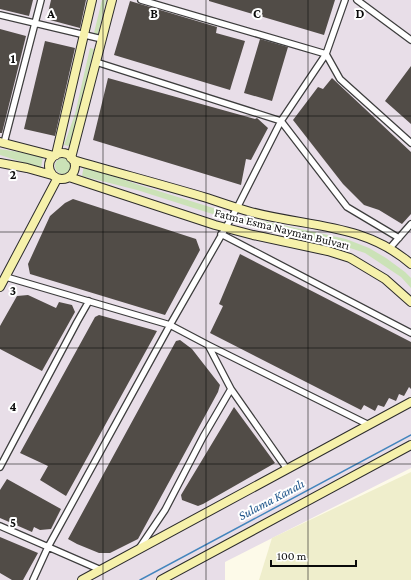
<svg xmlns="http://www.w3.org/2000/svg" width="411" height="580" viewBox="0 0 411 580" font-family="'Crimson Pro',serif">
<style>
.industrial{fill:#e8dee8}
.farmland{fill:#efeecc}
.green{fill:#cbe2b7}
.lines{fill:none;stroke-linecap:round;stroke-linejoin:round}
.stream{stroke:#4385bd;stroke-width:1.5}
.building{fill:#514c47}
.street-casing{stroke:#3d3d3d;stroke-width:8}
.secondary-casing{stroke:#2c2c2c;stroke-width:10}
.street{stroke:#fff;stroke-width:5.5}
.secondary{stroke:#f6f1ab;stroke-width:8}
.grid{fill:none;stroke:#0a0a0a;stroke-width:1;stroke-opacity:0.55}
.labels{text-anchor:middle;stroke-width:4;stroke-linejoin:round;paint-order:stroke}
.street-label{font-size:12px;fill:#0a0a0a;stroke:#fff}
.water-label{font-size:13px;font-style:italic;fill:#22588c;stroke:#fff}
.grid-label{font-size:13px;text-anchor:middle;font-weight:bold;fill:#0a0a0a;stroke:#fff;stroke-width:4;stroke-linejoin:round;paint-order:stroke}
</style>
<rect width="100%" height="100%" fill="#fdfae9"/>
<!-- industrial -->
<path class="industrial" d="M 0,0 L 411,0 L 411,468 L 225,562 L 225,580 L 0,580 Z"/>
<!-- farmland -->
<path class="farmland" d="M 411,472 L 411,580 L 259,580 L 272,538 Z"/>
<!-- green -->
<path class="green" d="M 102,0 L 106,0 L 98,34 L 94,33 Z
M 90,48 L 94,49 L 82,98 L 73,147 L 64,145 L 75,114 Z
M 0,149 L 43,156 L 41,168 L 0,155 Z
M55 166a8 8 0 1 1 16 0a8 8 0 1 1-16 0Z
M 84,165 L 139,185 L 226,212 L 225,218 L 137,190 L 82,176 Z
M 241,216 L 346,239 L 369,248 L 386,258 L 405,272 L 411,278 L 411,288 L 401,277 L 365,253 L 344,246 L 239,222 Z"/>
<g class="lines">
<!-- stream -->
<path class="stream" d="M 140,580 L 411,435"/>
</g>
<!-- building -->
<path class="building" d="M 0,0 L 33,0 L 29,16 L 0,9 Z
M 51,0 L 86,0 L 80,28 L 50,20 L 51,14 L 48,13 Z
M 209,0 L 335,0 L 324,35 L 209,1 Z
M 130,1 L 217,27 L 216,33 L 245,41 L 230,90 L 114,55 Z
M 0,29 L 26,36 L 2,133 L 0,133 Z
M 260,39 L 288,47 L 272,101 L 244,93 Z
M 45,41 L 75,48 L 55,136 L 24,129 Z
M 411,66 L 411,124 L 385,101 Z
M 108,78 L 255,119 L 257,118 L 268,128 L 251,160 L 246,159 L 241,185 L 93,140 Z
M 332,78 L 411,152 L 411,214 L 402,224 L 379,210 L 364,205 L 343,184 L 293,120 L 318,87 L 323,89 Z
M 73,199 L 196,239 L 200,250 L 165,315 L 30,274 L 28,264 L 50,216 L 65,203 Z
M 240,254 L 411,342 L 411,389 L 409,387 L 404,396 L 399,394 L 396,401 L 389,398 L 384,407 L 378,405 L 375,411 L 364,405 L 361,410 L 210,333 L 223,306 L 219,304 Z
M 28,295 L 56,308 L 59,302 L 72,305 L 75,312 L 42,371 L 0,349 L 0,326 L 17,296 Z
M 99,315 L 157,331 L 66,496 L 40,480 L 48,466 L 20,453 L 95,317 Z
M 180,340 L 192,349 L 220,385 L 218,392 L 138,539 L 110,553 L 99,553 L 77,544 L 68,539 L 176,341 Z
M 234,407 L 275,463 L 203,504 L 198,506 L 182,500 L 181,495 Z
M 7,479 L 61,509 L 51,529 L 40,530 L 34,527 L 32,532 L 0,518 L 0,490 Z
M 0,537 L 38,553 L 23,580 L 12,580 L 0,573 Z"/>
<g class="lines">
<defs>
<path id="street" d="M 141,0 L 326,54 L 340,79 L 411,143
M 357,0 L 411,40
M 0,15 L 102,39
M 96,62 L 281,121 L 347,207 L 399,238
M 4,143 L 41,0
M 221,234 L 411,333
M 389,249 L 411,224
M 6,277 L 170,325 L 208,345 L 231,389 L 203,437 L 165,510 L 140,547
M 208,345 L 369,425
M 231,389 L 287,469
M 0,467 L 77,322 L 89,301
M 0,526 L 101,570
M 33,580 L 48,547 L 170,325 L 237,208 L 281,121 L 326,54 L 345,0"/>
<path id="secondary" d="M 0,142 L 54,156
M49 166a13 13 0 1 1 26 0a13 13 0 1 1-26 0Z
M 56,155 L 92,0
M 71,158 L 112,0
M 73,160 C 118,173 163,185 207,198 C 222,203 236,208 251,212 C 307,227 364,223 411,264
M 0,163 L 27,168 L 52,175
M 69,177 L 215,225 L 253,235 L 328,251 L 350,258 L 385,279 L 411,302
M 0,287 L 57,179
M 82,580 L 411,402
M 161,580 L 411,445"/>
</defs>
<!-- street casing -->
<use href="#street" class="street-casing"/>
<!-- secondary casing -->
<use href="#secondary" class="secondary-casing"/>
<!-- street -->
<use href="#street" class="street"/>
<!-- secondary -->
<use href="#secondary" class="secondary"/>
</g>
<!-- grid -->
<path class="grid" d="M 103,0 L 103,580M 206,0 L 206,580M 308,0 L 308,580M 0,116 L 411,116M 0,232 L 411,232M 0,348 L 411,348M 0,464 L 411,464"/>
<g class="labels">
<!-- street labels -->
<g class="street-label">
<text transform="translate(282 229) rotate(14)" y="4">Fatma Esma Nayman Bulvarı</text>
</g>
<!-- water labels -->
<g class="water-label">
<text transform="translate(271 499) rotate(-28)" y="5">Sulama Kanalı</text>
</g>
</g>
<g class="grid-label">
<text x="51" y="18">A</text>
<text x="154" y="18">B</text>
<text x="257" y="18">C</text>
<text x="360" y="18">D</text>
<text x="13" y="63">1</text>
<text x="13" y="179">2</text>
<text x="13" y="295">3</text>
<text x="13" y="411">4</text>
<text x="13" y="527">5</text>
</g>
<!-- scale -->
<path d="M271 560v6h85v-6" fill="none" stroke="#0a0a0a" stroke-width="2"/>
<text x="277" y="560" font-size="12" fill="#0a0a0a" stroke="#ffffff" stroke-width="3" paint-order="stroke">100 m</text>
</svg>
